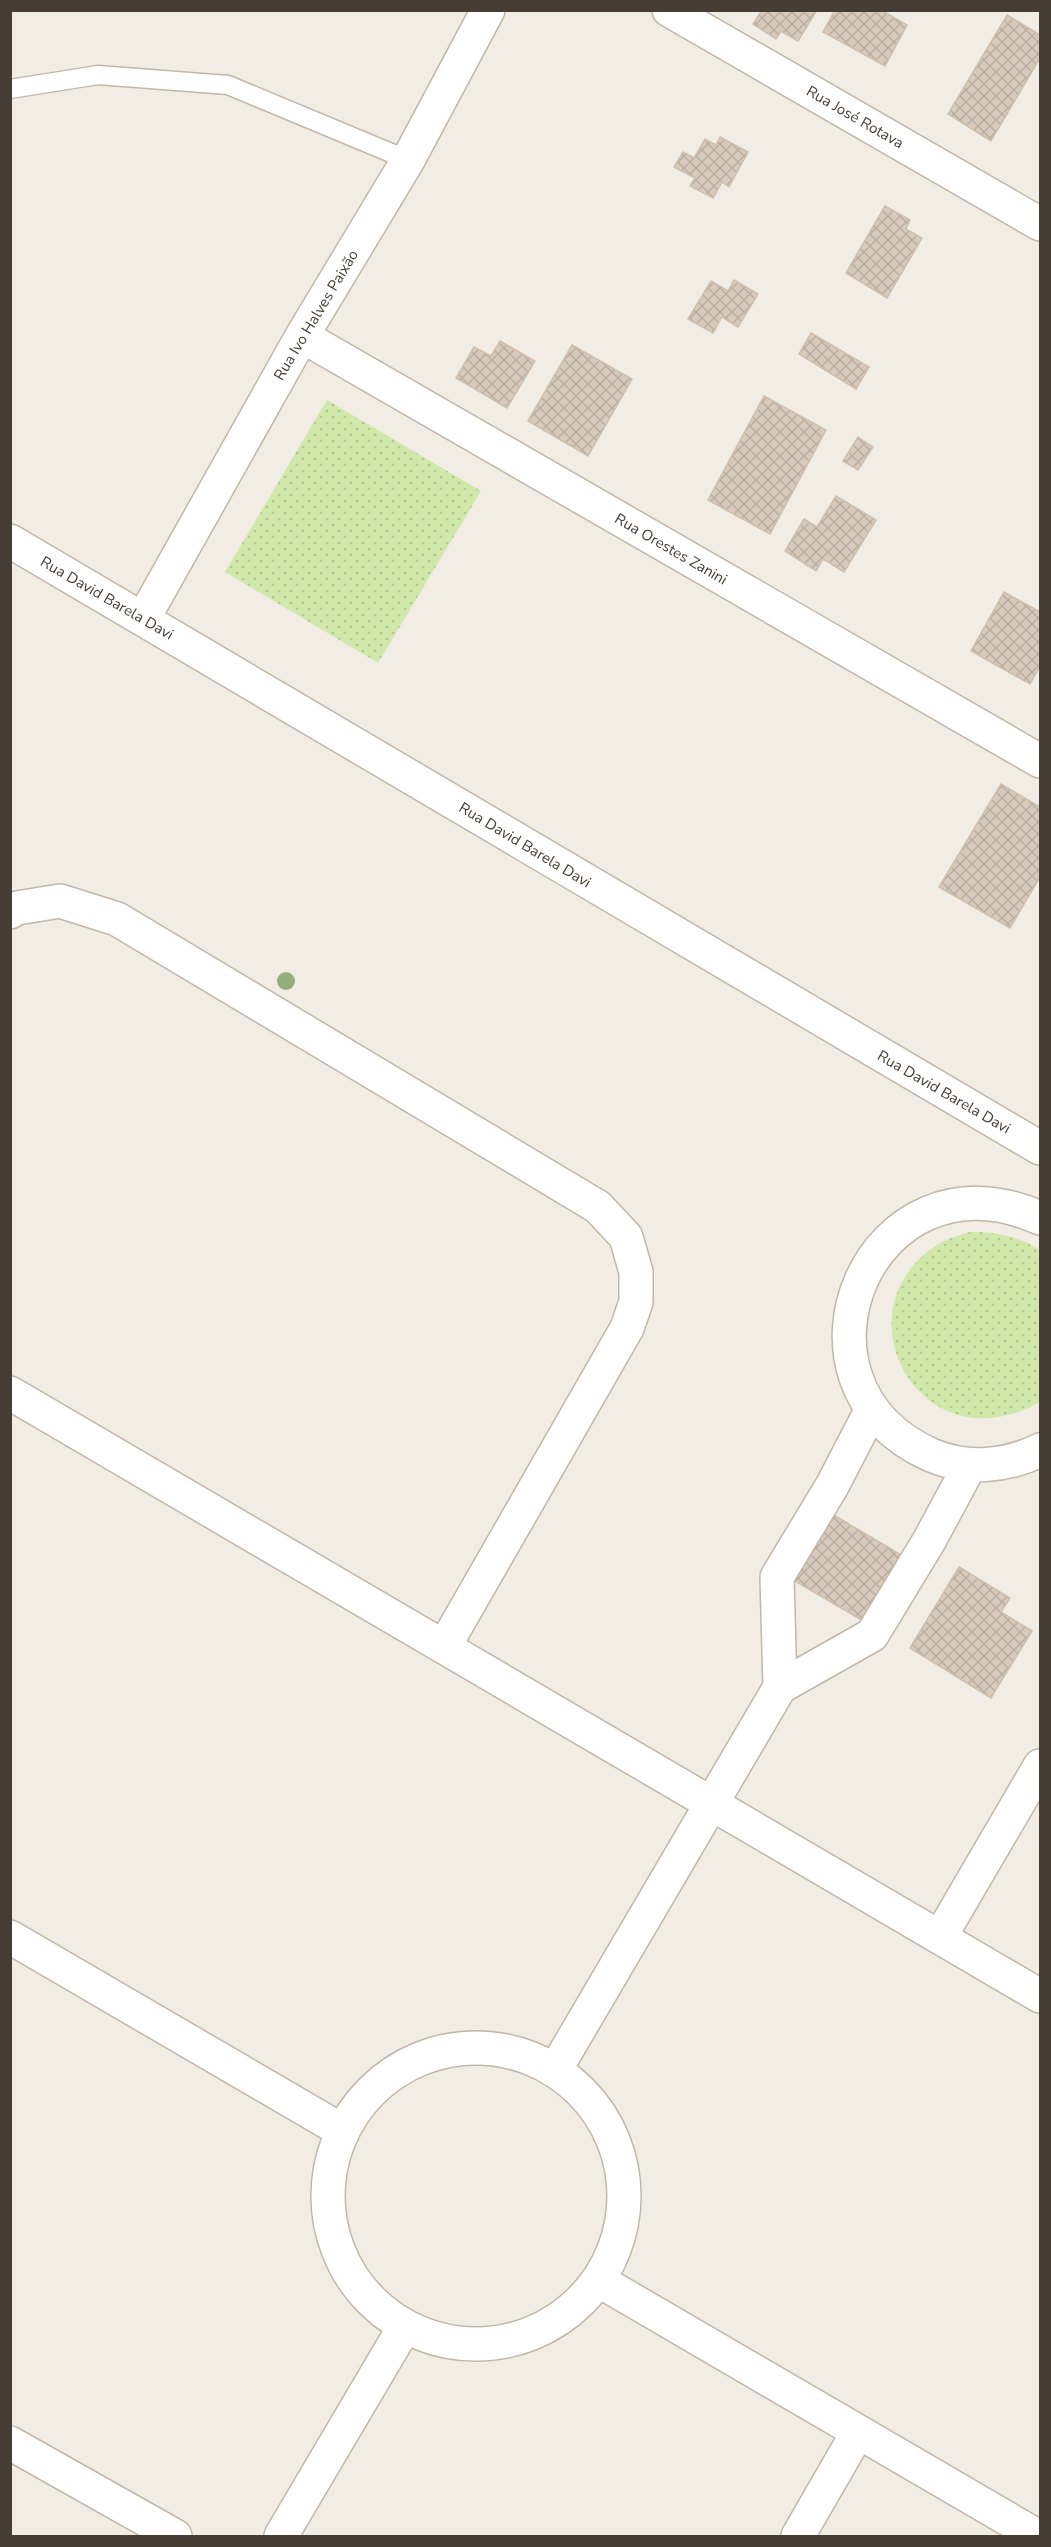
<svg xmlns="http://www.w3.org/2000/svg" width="1051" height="2547" viewBox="0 0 1051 2547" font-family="'Nunito Sans',sans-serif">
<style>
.grass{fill:url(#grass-dots)}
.building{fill:url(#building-cross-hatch);stroke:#cfbfac;stroke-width:1.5}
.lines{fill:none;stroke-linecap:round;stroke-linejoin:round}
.service-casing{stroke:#c1b7a9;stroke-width:21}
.minor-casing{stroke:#c1b7a9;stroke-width:36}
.service{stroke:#fff;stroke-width:18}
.minor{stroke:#fff;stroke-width:33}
.tree{fill:#96ac7c}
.labels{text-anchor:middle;stroke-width:4.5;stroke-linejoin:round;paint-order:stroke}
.street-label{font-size:15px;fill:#453d34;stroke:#fff}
</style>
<defs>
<pattern id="grass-dots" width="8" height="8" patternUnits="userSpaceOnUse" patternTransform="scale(1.5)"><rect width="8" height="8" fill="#d1e8ab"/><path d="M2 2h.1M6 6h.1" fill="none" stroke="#b5c894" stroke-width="1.8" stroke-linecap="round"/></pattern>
<pattern id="building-cross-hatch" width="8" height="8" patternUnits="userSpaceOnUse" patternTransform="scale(1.5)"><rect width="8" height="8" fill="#d7cabc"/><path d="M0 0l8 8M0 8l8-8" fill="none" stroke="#baaea2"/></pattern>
</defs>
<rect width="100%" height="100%" fill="#f2ede4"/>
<!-- grass -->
<path class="grass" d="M 327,400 L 481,491 L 378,663 L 225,572 Z
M 970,1232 C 997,1232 1017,1236 1040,1250 L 1040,1402 C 918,1471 831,1303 944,1241 C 952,1237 961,1235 970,1232 Z"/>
<!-- building -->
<path class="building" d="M 762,10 L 817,10 L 798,41 L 781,31 L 776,39 L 753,24 Z
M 835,10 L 881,10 L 907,25 L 885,66 L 823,32 Z
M 1007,15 L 1040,35 L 1040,58 L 991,141 L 948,114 Z
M 720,137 L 748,152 L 729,187 L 722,182 L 713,198 L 690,186 L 695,178 L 674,167 L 683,152 L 694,158 L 705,139 L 716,145 Z
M 885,206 L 910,220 L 906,229 L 922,238 L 887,298 L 846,273 Z
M 734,280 L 758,294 L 738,327 L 722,317 L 713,333 L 688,319 L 711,281 L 728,291 Z
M 811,333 L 869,367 L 856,389 L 799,354 Z
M 500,341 L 535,361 L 507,408 L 456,378 L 474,347 L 491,356 Z
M 572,345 L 632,379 L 588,456 L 528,421 Z
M 764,396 L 826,430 L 770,534 L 708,500 Z
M 858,437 L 873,447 L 858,470 L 843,461 Z
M 836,496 L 876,520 L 844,572 L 823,559 L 816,571 L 785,551 L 804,519 L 817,527 Z
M 1004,592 L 1040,612 L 1040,666 L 1030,684 L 971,651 Z
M 1001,784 L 1040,807 L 1040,877 L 1010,928 L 939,887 Z
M 827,1511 L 908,1559 L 870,1625 L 788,1577 Z
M 959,1567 L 1010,1598 L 1001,1612 L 1032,1631 L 991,1698 L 910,1648 Z"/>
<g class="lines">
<defs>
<path id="service" d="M 10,89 L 98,75 L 228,85 L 408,160"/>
<path id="minor" d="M 669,10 L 1040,224
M 302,336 L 1040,761
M 10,541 L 1040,1148
M 143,619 L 302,336 L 408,160 L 488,10
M 10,912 L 17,908 L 60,901 L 117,919 L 598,1207 L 626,1237 L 636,1272 L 636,1302 L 627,1328 L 444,1647
M 1040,1218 C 870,1142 769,1383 931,1455 C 966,1470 1006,1467 1040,1450
M 10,1393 L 1040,1996
M 780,1687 L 777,1577 L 832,1486 L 872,1409
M 10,1937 L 341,2130
M 940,1937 L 1040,1766
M328 2196a148 148 0 1 1 296 0a148 148 0 1 1-296 0Z
M 555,2070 L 780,1687 L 872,1635 L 929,1541 L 970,1465
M 598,2280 L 1037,2536
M 10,2443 L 175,2536
M 281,2536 L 405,2326
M 798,2536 L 858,2432"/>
</defs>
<!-- service casing -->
<use href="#service" class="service-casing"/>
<!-- minor casing -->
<use href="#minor" class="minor-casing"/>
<!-- service -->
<use href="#service" class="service"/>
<!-- minor -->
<use href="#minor" class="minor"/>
</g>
<!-- trees -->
<circle class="tree" cx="286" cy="981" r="9"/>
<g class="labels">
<!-- street labels -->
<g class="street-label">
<text transform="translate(855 117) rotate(30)" y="5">Rua José Rotava</text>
<text transform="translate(316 315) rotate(-59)" y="5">Rua Ivo Halves Paixão</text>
<text transform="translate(671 549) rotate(30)" y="5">Rua Orestes Zanini</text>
<text transform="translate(107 598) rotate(30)" y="5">Rua David Barela Davi</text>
<text transform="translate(525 845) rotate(31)" y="5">Rua David Barela Davi</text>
<text transform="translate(944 1092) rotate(30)" y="5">Rua David Barela Davi</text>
</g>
</g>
<!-- border -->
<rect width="1051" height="2547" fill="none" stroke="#453d34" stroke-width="24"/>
</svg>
